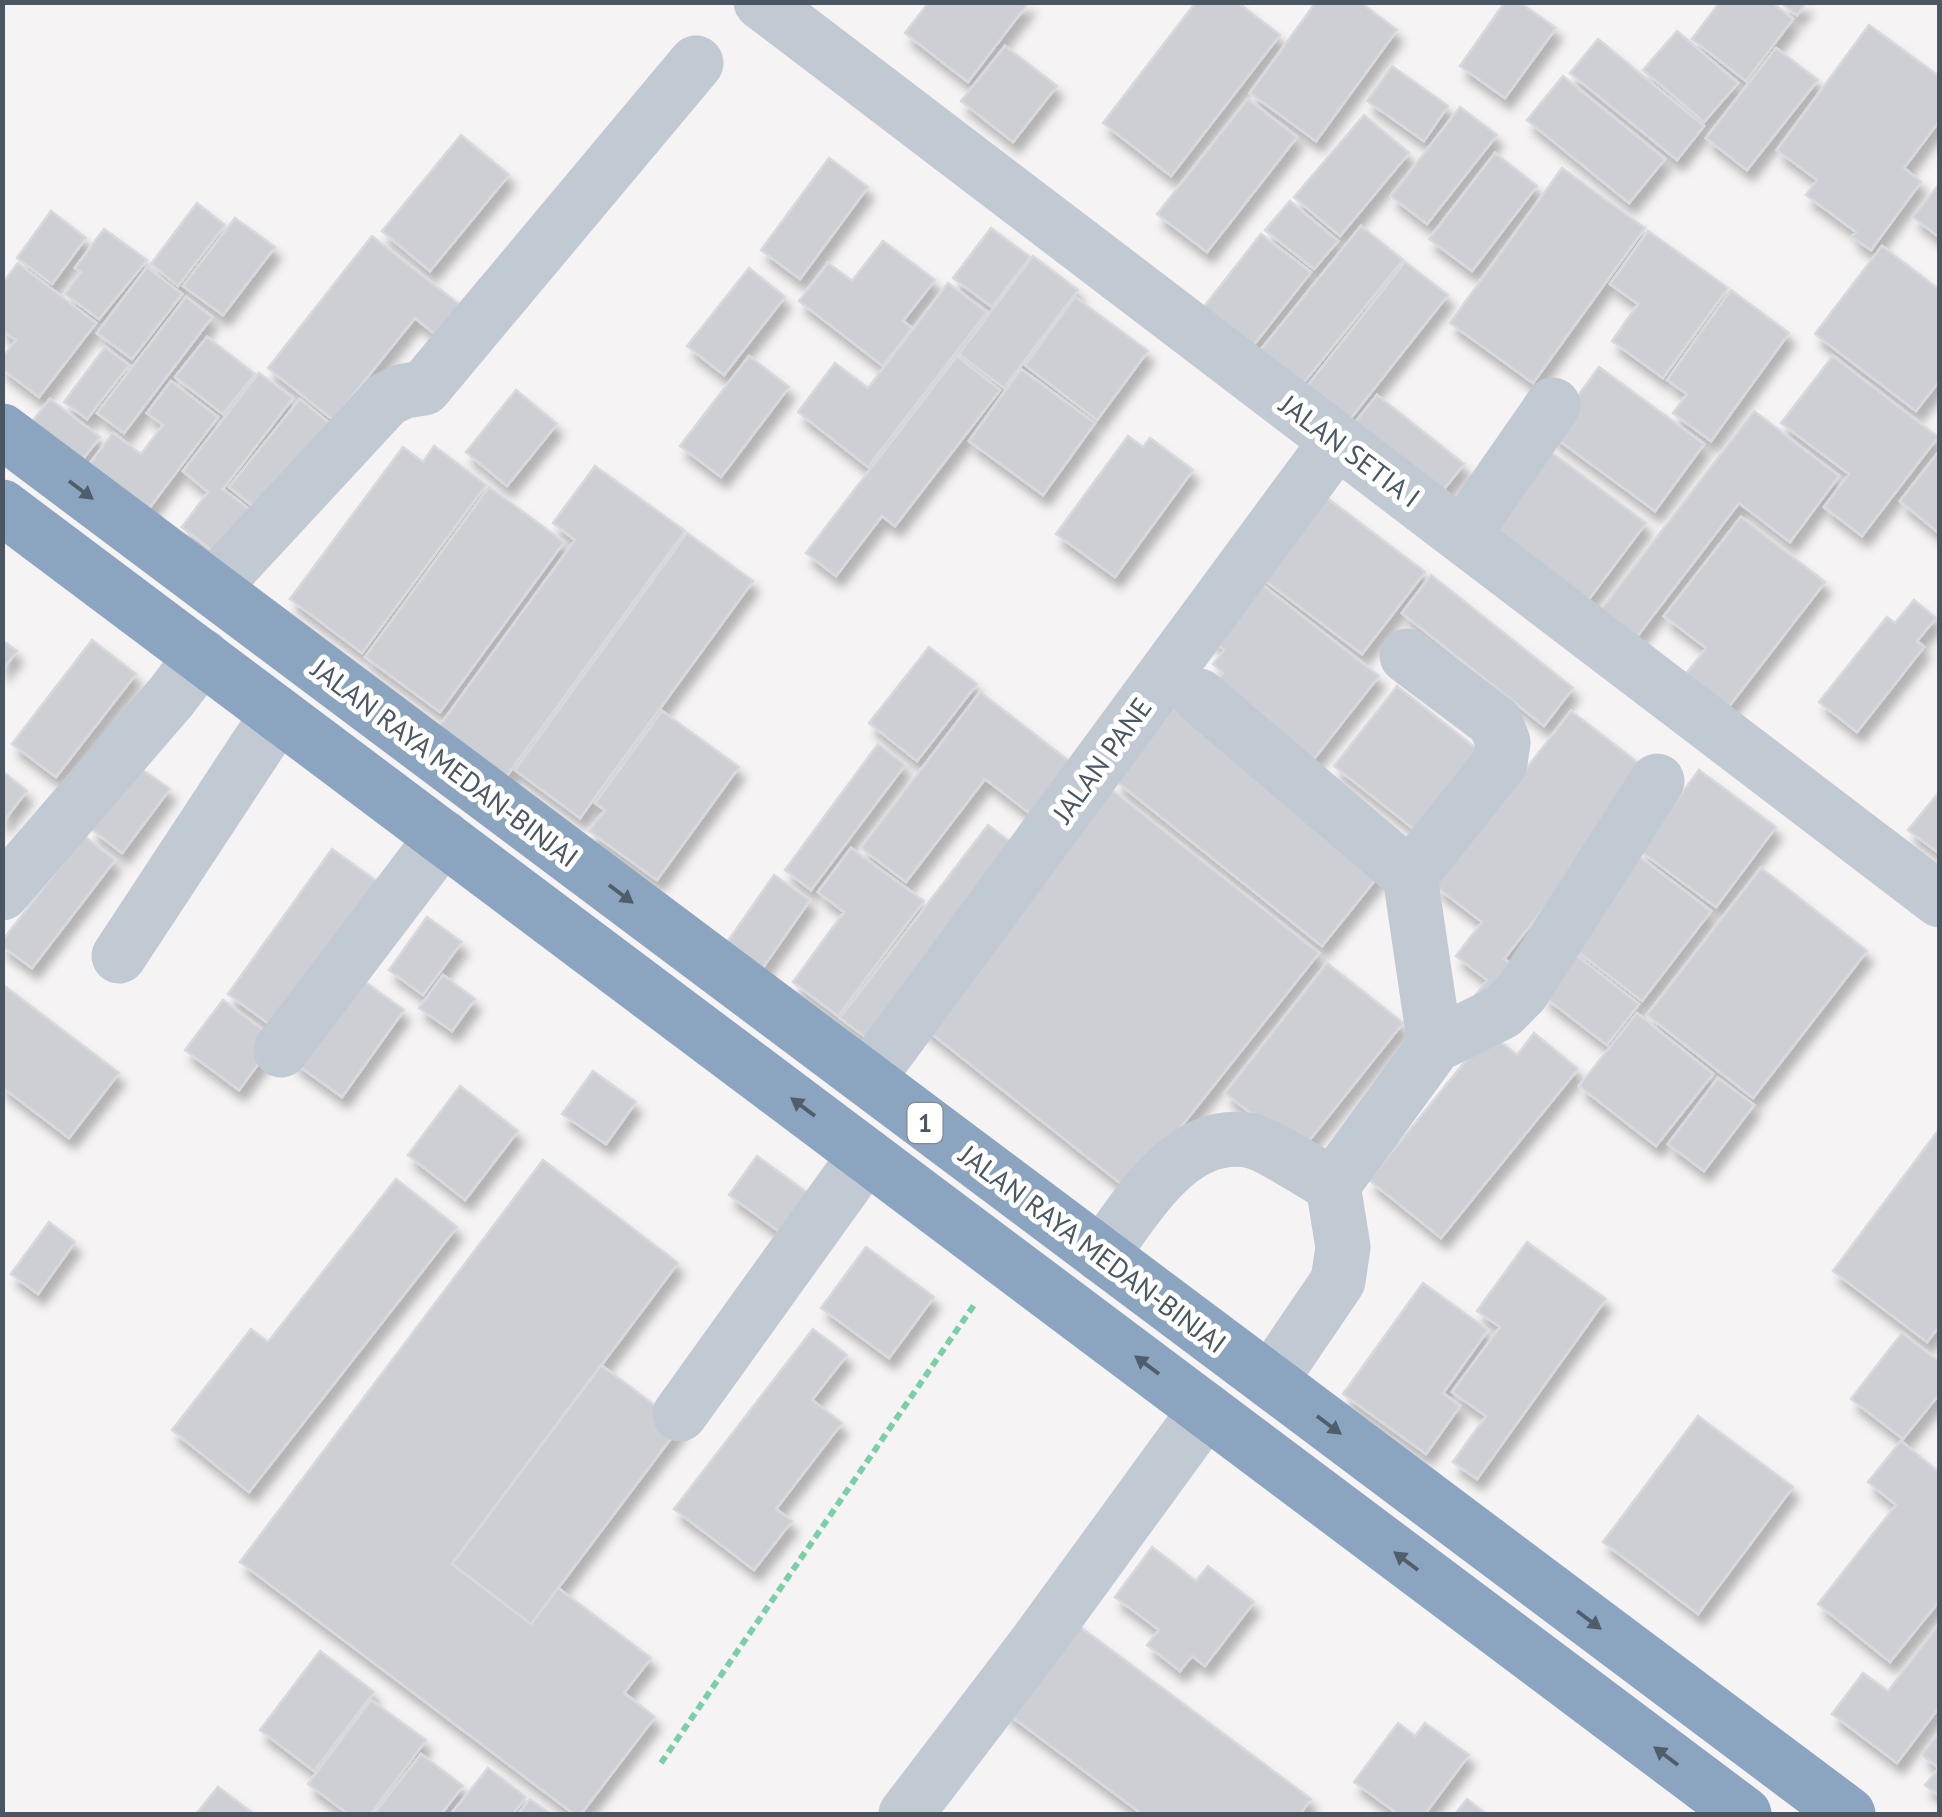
<svg xmlns="http://www.w3.org/2000/svg" width="1942" height="1817" viewBox="0 0 1942 1817" font-family="'PT Sans',sans-serif">
<style>
.building{fill:#cdcfd5;stroke:#d7d9de;stroke-width:2.5;filter:url(#shadow)}
.lines{fill:none;stroke-linecap:round;stroke-linejoin:round}
.path{stroke:#7ad0a6;stroke-width:6;stroke-dasharray:8 5;stroke-linecap:butt}
.minor{stroke:#c1cad2;stroke-width:55}
.highway{stroke:#8ba5c1;stroke-width:55}
.oneway{fill:#505e6b}
.labels{text-anchor:middle;stroke-width:10;stroke-linejoin:round;paint-order:stroke}
.shield{fill:#fff;stroke:#808990;stroke-width:2.5}
.shield-label{font-size:25px;font-weight:bold;fill:#4a5661}
.street-label{font-size:28px;fill:#4a5661;stroke:#fff}
</style>
<defs>
<filter id="shadow"><feDropShadow dx="6" dy="11" stdDeviation="5" flood-color="#0004"/></filter>
</defs>
<rect width="100%" height="100%" fill="#f5f3f3"/>
<!-- building -->
<path class="building" d="M 929,2 L 1029,2 L 968,82 L 905,33 Z
M 1196,2 L 1237,2 L 1280,35 L 1171,176 L 1103,123 Z
M 1316,2 L 1360,2 L 1397,30 L 1316,141 L 1250,93 Z
M 1505,2 L 1519,2 L 1556,28 L 1505,98 L 1460,66 Z
M 1720,2 L 1771,2 L 1793,19 L 1746,81 L 1692,39 Z
M 1780,2 L 1806,2 L 1797,15 Z
M 1869,25 L 1940,77 L 1940,120 L 1904,168 L 1921,182 L 1871,250 L 1852,237 L 1856,232 L 1806,195 L 1817,180 L 1777,150 Z
M 1677,31 L 1738,83 L 1704,122 L 1643,70 Z
M 1598,39 L 1704,126 L 1677,160 L 1570,73 Z
M 1005,46 L 1057,86 L 1013,142 L 961,101 Z
M 1776,48 L 1818,80 L 1747,170 L 1706,138 Z
M 1392,66 L 1448,106 L 1424,141 L 1367,101 Z
M 1563,76 L 1665,159 L 1629,203 L 1527,120 Z
M 1248,99 L 1297,137 L 1207,252 L 1157,214 Z
M 1460,107 L 1497,135 L 1427,224 L 1391,196 Z
M 1364,115 L 1409,153 L 1340,236 L 1294,197 Z
M 461,135 L 509,175 L 430,271 L 382,231 Z
M 1495,153 L 1537,186 L 1472,271 L 1429,239 Z
M 829,158 L 868,187 L 800,279 L 761,250 Z
M 1562,168 L 1645,228 L 1533,383 L 1450,323 Z
M 1940,183 L 1940,238 L 1913,217 Z
M 1290,201 L 1338,241 L 1314,269 L 1265,230 Z
M 197,203 L 225,225 L 178,286 L 151,264 Z
M 51,211 L 86,238 L 52,284 L 17,258 Z
M 235,218 L 275,247 L 223,315 L 183,286 Z
M 1361,226 L 1403,260 L 1292,397 L 1250,363 Z
M 991,228 L 1030,257 L 992,307 L 953,278 Z
M 104,229 L 147,260 L 99,319 L 65,294 L 81,272 L 75,268 Z
M 1648,231 L 1728,288 L 1663,378 L 1612,341 L 1638,304 L 1610,284 Z
M 1261,234 L 1311,272 L 1242,360 L 1192,322 Z
M 372,236 L 474,316 L 450,346 L 415,318 L 333,420 L 268,368 Z
M 883,241 L 935,280 L 903,321 L 912,328 L 883,366 L 799,301 L 828,263 L 852,281 Z
M 1882,246 L 1940,290 L 1940,380 L 1916,411 L 1815,334 Z
M 1033,256 L 1078,290 L 1004,388 L 959,354 Z
M 1405,262 L 1448,295 L 1339,433 L 1297,399 Z
M 18,263 L 96,323 L 39,397 L 2,369 L 2,358 L 16,340 L 2,330 L 2,284 Z
M 147,267 L 182,294 L 132,359 L 97,333 Z
M 749,268 L 785,297 L 724,375 L 687,346 Z
M 948,283 L 987,312 L 868,467 L 798,412 L 835,363 L 868,388 Z
M 1731,290 L 1789,333 L 1711,441 L 1673,413 L 1687,394 L 1667,380 Z
M 186,297 L 212,317 L 124,433 L 97,413 Z
M 1075,297 L 1148,351 L 1097,420 L 1025,365 Z
M 207,337 L 255,374 L 223,414 L 175,377 Z
M 105,347 L 129,365 L 87,419 L 64,402 Z
M 749,356 L 789,387 L 721,477 L 680,446 Z
M 957,356 L 1000,390 L 895,526 L 882,516 L 836,576 L 806,553 Z
M 1833,356 L 1938,437 L 1862,536 L 1824,507 L 1849,474 L 1781,423 Z
M 1599,367 L 1704,444 L 1655,511 L 1550,434 Z
M 1021,369 L 1095,423 L 1043,495 L 969,441 Z
M 259,373 L 293,398 L 223,489 L 259,517 L 225,561 L 182,527 L 208,492 L 183,471 Z
M 171,381 L 218,417 L 144,515 L 84,471 L 113,433 L 141,454 L 163,425 L 147,413 Z
M 516,390 L 557,424 L 507,486 L 466,452 Z
M 1377,395 L 1464,464 L 1432,504 L 1345,435 Z
M 50,399 L 100,437 L 76,468 L 26,429 Z
M 300,399 L 333,426 L 263,514 L 229,487 Z
M 1754,411 L 1839,476 L 1790,542 L 1739,503 L 1632,643 L 1596,616 Z
M 1128,436 L 1143,447 L 1150,438 L 1193,470 L 1115,577 L 1056,534 Z
M 434,446 L 486,485 L 362,653 L 290,599 L 403,447 L 423,462 Z
M 1547,449 L 1646,523 L 1580,611 L 1481,537 Z
M 1937,454 L 1940,456 L 1940,534 L 1900,501 Z
M 595,466 L 685,531 L 506,777 L 438,728 L 575,540 L 553,523 Z
M 489,487 L 564,542 L 440,712 L 365,657 Z
M 1318,491 L 1425,572 L 1362,654 L 1255,573 Z
M 1741,517 L 1825,582 L 1717,722 L 1675,688 L 1706,648 L 1664,616 Z
M 687,533 L 753,581 L 580,818 L 515,770 Z
M 1431,575 L 1573,688 L 1544,726 L 1402,613 Z
M 1255,579 L 1379,676 L 1313,760 L 1215,684 L 1223,673 L 1213,664 L 1224,650 L 1209,637 Z
M 1914,600 L 1936,618 L 1917,641 L 1924,647 L 1857,732 L 1819,702 L 1887,617 L 1895,623 Z
M 2,640 L 17,651 L 2,670 Z
M 92,640 L 136,674 L 56,777 L 12,744 Z
M 929,647 L 977,684 L 917,761 L 869,723 Z
M 1397,686 L 1492,761 L 1429,841 L 1334,766 Z
M 980,692 L 1082,771 L 1045,825 L 985,779 L 906,882 L 861,848 Z
M 1177,704 L 1384,869 L 1322,946 L 1116,781 Z
M 662,711 L 739,767 L 657,880 L 589,831 L 605,810 L 595,803 Z
M 1571,711 L 1650,772 L 1504,959 L 1524,974 L 1475,996 L 1487,980 L 1456,956 L 1482,922 L 1435,886 Z
M 878,744 L 905,765 L 811,890 L 785,870 Z
M 137,766 L 170,789 L 122,853 L 91,829 Z
M 1699,770 L 1776,827 L 1716,907 L 1639,850 Z
M 2,771 L 27,791 L 2,823 Z
M 1106,785 L 1319,953 L 1130,1191 L 918,1023 Z
M 1940,791 L 1940,854 L 1908,830 Z
M 988,825 L 1027,855 L 880,1048 L 840,1018 Z
M 84,836 L 115,860 L 32,968 L 2,946 L 2,941 Z
M 851,848 L 924,901 L 838,1016 L 793,982 L 844,912 L 818,892 Z
M 332,849 L 385,887 L 280,1032 L 228,994 Z
M 1634,852 L 1711,911 L 1642,1001 L 1564,941 Z
M 1761,868 L 1867,951 L 1753,1098 L 1647,1015 Z
M 774,875 L 810,900 L 762,969 L 726,944 Z
M 427,917 L 462,942 L 423,995 L 389,970 Z
M 1575,954 L 1639,1004 L 1607,1045 L 1543,996 Z
M 1327,963 L 1403,1023 L 1300,1152 L 1225,1093 Z
M 354,974 L 404,1010 L 342,1097 L 292,1061 Z
M 443,975 L 475,999 L 452,1031 L 419,1008 Z
M 2,984 L 119,1073 L 69,1138 L 2,1087 Z
M 223,1000 L 276,1040 L 239,1090 L 185,1050 Z
M 1637,1013 L 1713,1074 L 1656,1146 L 1579,1086 Z
M 1489,1032 L 1517,1055 L 1534,1033 L 1578,1069 L 1441,1238 L 1369,1180 Z
M 593,1071 L 636,1102 L 606,1144 L 562,1114 Z
M 1718,1078 L 1754,1105 L 1704,1171 L 1668,1144 Z
M 460,1086 L 518,1131 L 465,1200 L 408,1155 Z
M 1940,1128 L 1940,1325 L 1927,1342 L 1833,1271 Z
M 757,1156 L 816,1199 L 788,1238 L 729,1195 Z
M 543,1160 L 678,1263 L 452,1564 L 531,1624 L 558,1588 L 651,1658 L 624,1693 L 655,1717 L 581,1814 L 574,1814 L 240,1562 Z
M 396,1179 L 457,1227 L 249,1492 L 172,1430 L 251,1329 L 268,1342 Z
M 49,1222 L 75,1242 L 38,1294 L 11,1274 Z
M 1527,1242 L 1606,1299 L 1477,1479 L 1453,1462 L 1486,1416 L 1452,1392 L 1500,1327 L 1477,1311 Z
M 866,1247 L 934,1297 L 889,1358 L 821,1308 Z
M 1423,1283 L 1488,1330 L 1443,1393 L 1460,1406 L 1426,1454 L 1343,1394 Z
M 813,1329 L 847,1355 L 812,1400 L 842,1423 L 776,1509 L 792,1521 L 754,1570 L 674,1509 Z
M 1902,1333 L 1940,1362 L 1940,1393 L 1903,1439 L 1851,1399 Z
M 601,1365 L 681,1425 L 531,1624 L 452,1564 Z
M 1698,1416 L 1793,1487 L 1698,1614 L 1603,1542 Z
M 1901,1441 L 1940,1473 L 1940,1600 L 1890,1662 L 1818,1604 L 1896,1505 L 1868,1482 Z
M 1152,1547 L 1196,1581 L 1208,1566 L 1254,1602 L 1205,1666 L 1192,1656 L 1180,1671 L 1147,1645 L 1159,1630 L 1115,1597 Z
M 1071,1620 L 1311,1799 L 1300,1814 L 1142,1814 L 1004,1711 Z
M 1940,1623 L 1940,1706 L 1897,1763 L 1832,1714 L 1863,1673 L 1888,1691 Z
M 320,1651 L 374,1692 L 314,1771 L 260,1730 Z
M 371,1700 L 426,1740 L 371,1814 L 348,1814 L 308,1784 Z
M 1398,1723 L 1415,1736 L 1425,1723 L 1469,1755 L 1425,1814 L 1398,1814 L 1354,1782 Z
M 1940,1731 L 1940,1796 L 1925,1785 L 1939,1768 L 1922,1755 Z
M 421,1754 L 463,1786 L 441,1814 L 374,1814 Z
M 488,1768 L 526,1797 L 513,1814 L 451,1814 Z
M 218,1787 L 254,1814 L 196,1814 Z
M 530,1799 L 551,1814 L 518,1814 Z
M 1467,1799 L 1486,1814 L 1455,1814 Z"/>
<g class="lines">
<!-- path -->
<path class="path" d="M 661,1763 L 976,1302"/>
<!-- minor -->
<path class="minor" d="M 761,2 L 1940,900
M 1462,536 L 1553,405
M 212,588 L 387,399 L 404,391 L 424,388 L 696,63
M 1407,656 L 1495,722 L 1503,742 L 1500,763 L 1410,876
M 1199,696 L 1410,876 L 1435,1045 L 1333,1185
M 2,893 L 171,697 L 202,656
M 119,956 L 278,714
M 1435,1045 L 1502,1012 L 1522,992 L 1657,781
M 281,1050 L 443,837
M 867,1079 L 1337,441
M 1101,1255 C 1137,1208 1181,1126 1252,1141 C 1270,1145 1314,1175 1333,1185 L 1343,1247 L 1338,1281 L 1270,1381
M 680,1414 L 866,1155
M 906,1814 L 1035,1645 L 1206,1410"/>
<!-- highway -->
<path class="highway" d="M 2,431 L 1848,1814
M 2,507 L 1744,1814"/>
</g>
<!-- one-way arrows -->
<defs><path id="oneway-solid" d="M-6-.8H1V-3.2L6.5 0L1 3.2V.8H-6Z" transform="scale(2.5)"/></defs>
<g class="oneway">
<use href="#oneway-solid" transform="translate(81 490) rotate(37)"/>
<use href="#oneway-solid" transform="translate(621 894) rotate(37)"/>
<use href="#oneway-solid" transform="translate(803 1107) rotate(-143)"/>
<use href="#oneway-solid" transform="translate(1147 1365) rotate(-143)"/>
<use href="#oneway-solid" transform="translate(1329 1425) rotate(37)"/>
<use href="#oneway-solid" transform="translate(1406 1561) rotate(-143)"/>
<use href="#oneway-solid" transform="translate(1589 1620) rotate(37)"/>
<use href="#oneway-solid" transform="translate(1666 1756) rotate(-143)"/>
</g>
<g class="labels">
<!-- shield labels -->
<rect class="shield" x="907.5" y="1103" width="35" height="40" rx="8"/>
<g class="shield-label">
<text x="925" y="1132">1</text>
</g>
<!-- street labels -->
<g class="street-label">
<text transform="translate(1350 451) rotate(37)" y="10">JALAN SETIA I</text>
<text transform="translate(1102 760) rotate(-54)" y="10">JALAN PANE</text>
<text transform="translate(445 763) rotate(37)" y="10">JALAN RAYA MEDAN-BINJAI</text>
<text transform="translate(1093 1249) rotate(37)" y="10">JALAN RAYA MEDAN-BINJAI</text>
</g>
</g>
<!-- border -->
<rect width="1942" height="1817" fill="none" stroke="#4a5661" stroke-width="10"/>
</svg>
